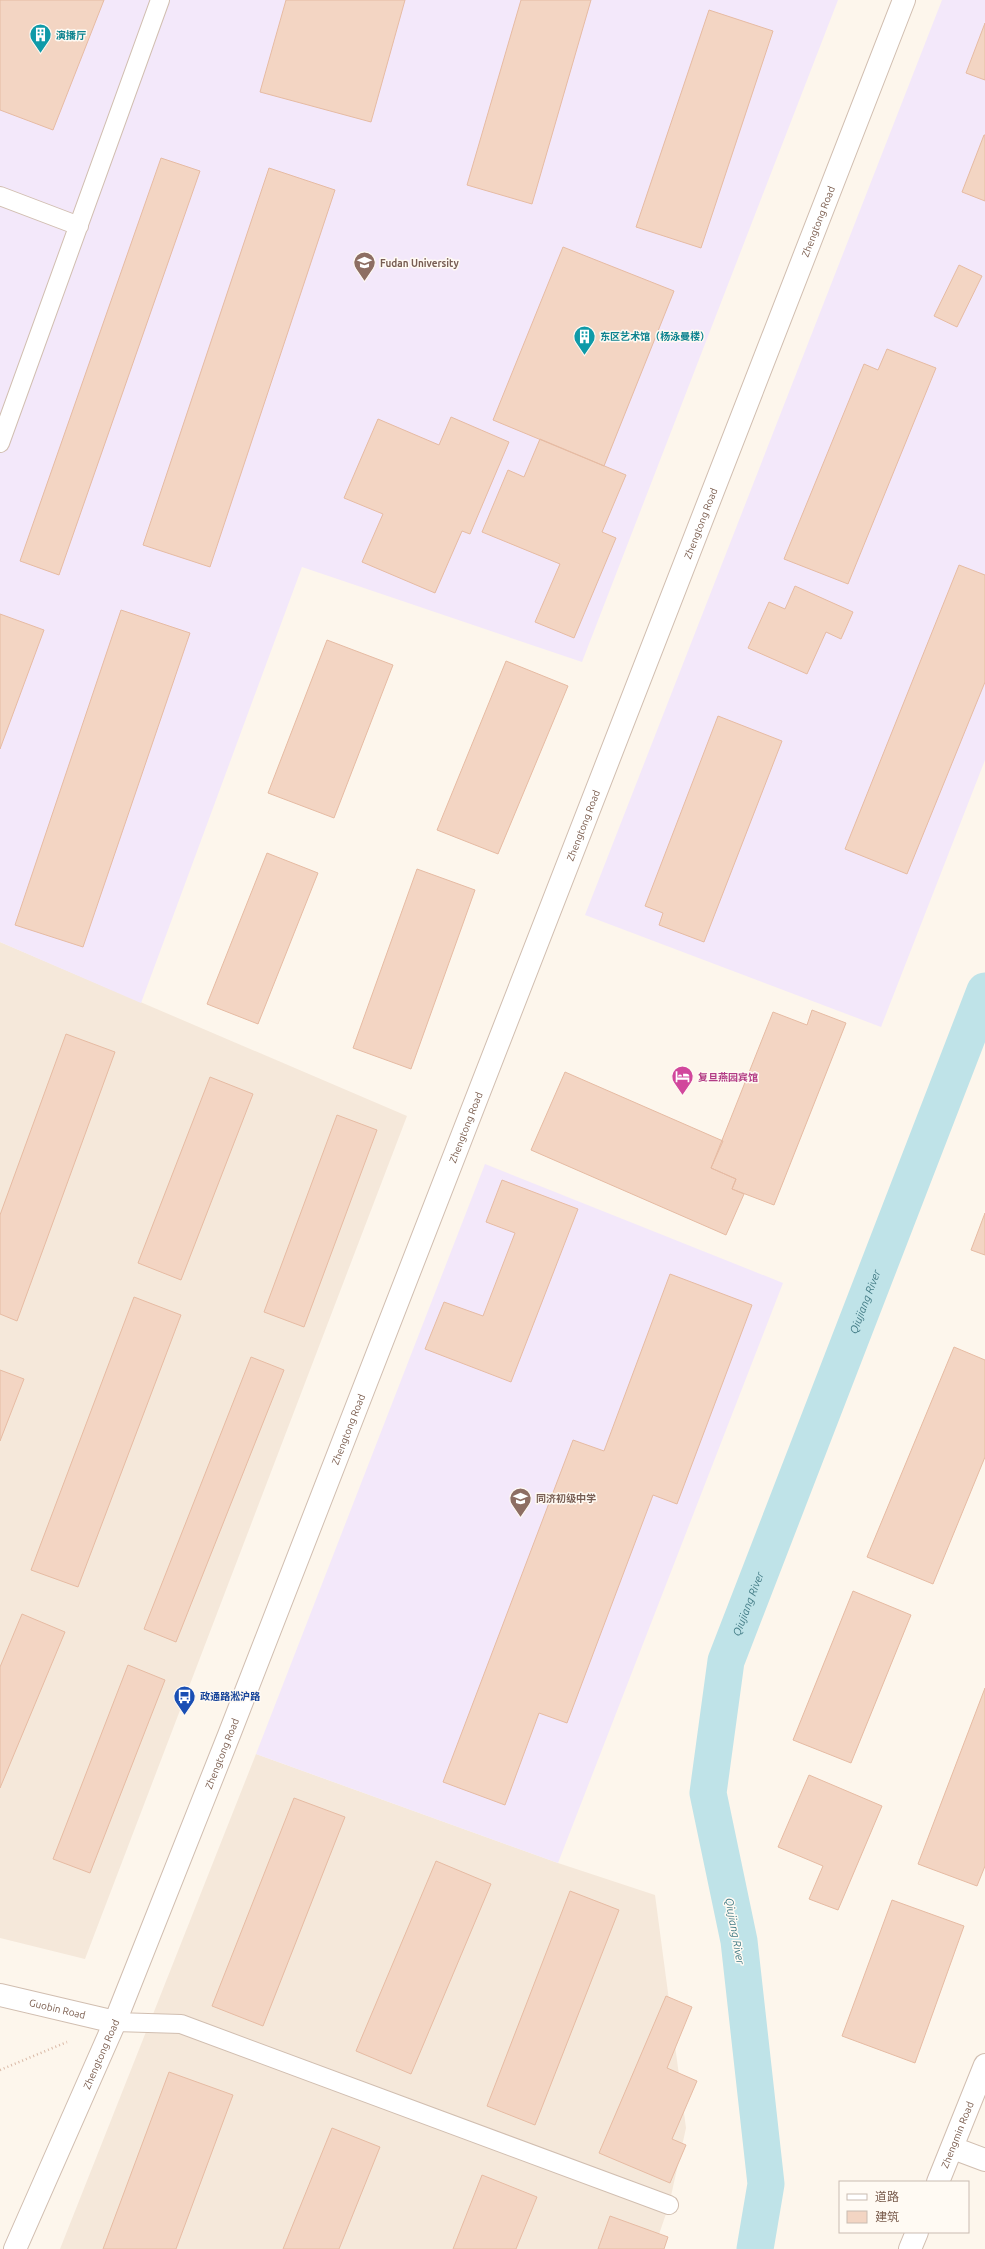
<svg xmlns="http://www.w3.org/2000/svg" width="985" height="2249" viewBox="0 0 985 2249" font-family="Ubuntu,'Noto Sans SC',sans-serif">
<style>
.residential{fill:#f5e8da}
.education{fill:#f3e8fa}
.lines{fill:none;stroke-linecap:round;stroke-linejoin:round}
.canal{stroke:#bfe3e8;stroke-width:37}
.building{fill:#f3d5c3;stroke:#e6bba3}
.service-casing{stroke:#d1beb0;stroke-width:20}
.minor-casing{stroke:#d1beb0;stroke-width:24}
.tertiary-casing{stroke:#d1beb0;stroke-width:24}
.path{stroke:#d9b8a5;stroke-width:2.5;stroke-dasharray:1 3;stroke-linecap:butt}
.service{stroke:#fff;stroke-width:18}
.minor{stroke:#fff;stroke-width:22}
.tertiary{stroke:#fff;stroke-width:22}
.labels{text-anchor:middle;stroke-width:3;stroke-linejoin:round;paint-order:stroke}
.culture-label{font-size:10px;font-weight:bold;fill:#0d838f;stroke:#fffaf3;text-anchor:start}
.street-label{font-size:10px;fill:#7a5c4d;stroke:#fffaf3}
.education-label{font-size:10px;font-weight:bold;fill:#785e54;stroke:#fffaf3;text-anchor:start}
.hotel-label{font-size:10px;font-weight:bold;fill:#b23c85;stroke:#fffaf3;text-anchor:start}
.transit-label{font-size:10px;font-weight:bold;fill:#164399;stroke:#fffaf3;text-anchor:start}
.water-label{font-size:11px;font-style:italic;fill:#437c86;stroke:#fffaf3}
</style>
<rect width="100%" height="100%" fill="#fdf6ec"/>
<!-- residential -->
<path class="residential" d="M 0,942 L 407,1116 L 85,1959 L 0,1938 Z
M 256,1754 L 558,1863 L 655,1895 L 686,2128 L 669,2205 L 654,2249 L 60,2249 Z"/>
<!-- education -->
<path class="education" d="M 0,0 L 838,0 L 582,662 L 302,567 L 141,1003 L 0,942 Z
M 942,0 L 985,0 L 985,760 L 881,1027 L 585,915 Z
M 485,1164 L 783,1283 L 558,1863 L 256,1754 Z"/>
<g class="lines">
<!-- canal -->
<path class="canal" id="s1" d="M 755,2249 L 766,2184 L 739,1941 L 708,1793 L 726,1661 L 985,991"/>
</g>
<!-- building -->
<path class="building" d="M 0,0 L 104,0 L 53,130 L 0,110 Z
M 286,0 L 405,0 L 371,122 L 260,92 Z
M 521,0 L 591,0 L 532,204 L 467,185 Z
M 709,10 L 773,31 L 701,248 L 636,227 Z
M 985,23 L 985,80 L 966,73 Z
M 984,135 L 985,135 L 985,201 L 962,192 Z
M 161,158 L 200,171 L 59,575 L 20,561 Z
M 269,168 L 335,190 L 210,567 L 143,545 Z
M 563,247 L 674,291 L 604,466 L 493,420 Z
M 959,265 L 982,276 L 957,327 L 934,316 Z
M 887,349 L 936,368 L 848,584 L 784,559 L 864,364 L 878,370 Z
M 451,417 L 509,442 L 470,534 L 462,531 L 435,593 L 362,562 L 383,514 L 344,498 L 378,419 L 439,445 Z
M 540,439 L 626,475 L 602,532 L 616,538 L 574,638 L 535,622 L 560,564 L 482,532 L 508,470 L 524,477 Z
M 959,565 L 985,575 L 985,682 L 907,874 L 845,849 Z
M 795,586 L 853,612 L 841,639 L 826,632 L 807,674 L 748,648 L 769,602 L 785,609 Z
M 121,610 L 190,633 L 83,947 L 15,925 Z
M 0,614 L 44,630 L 0,749 Z
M 327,640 L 393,665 L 334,818 L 268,793 Z
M 506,661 L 568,686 L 498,854 L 437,830 Z
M 718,716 L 782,741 L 704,942 L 659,925 L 663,913 L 645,906 Z
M 267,853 L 318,873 L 258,1024 L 207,1004 Z
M 417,869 L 475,890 L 411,1069 L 353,1048 Z
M 812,1010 L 846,1023 L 774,1205 L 732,1189 L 736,1179 L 711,1168 L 773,1012 L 807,1025 Z
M 66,1034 L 115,1052 L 17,1321 L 0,1314 L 0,1215 Z
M 565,1072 L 723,1141 L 711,1168 L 736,1179 L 732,1189 L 744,1194 L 726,1235 L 531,1150 Z
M 210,1077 L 253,1094 L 181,1280 L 138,1263 Z
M 337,1115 L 377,1130 L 304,1327 L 264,1312 Z
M 502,1180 L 578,1209 L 511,1382 L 425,1349 L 444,1302 L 483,1316 L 515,1233 L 486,1222 Z
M 985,1213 L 985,1255 L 971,1250 Z
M 670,1274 L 752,1305 L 677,1504 L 653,1495 L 567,1723 L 539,1713 L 505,1805 L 443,1782 L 573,1440 L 604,1451 Z
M 134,1297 L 181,1315 L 78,1587 L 31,1570 Z
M 954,1347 L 985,1360 L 985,1457 L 933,1584 L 867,1557 Z
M 251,1357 L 284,1370 L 176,1642 L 144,1629 Z
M 0,1370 L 24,1379 L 0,1441 Z
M 853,1591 L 911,1615 L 851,1763 L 793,1740 Z
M 22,1614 L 65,1632 L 0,1788 L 0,1667 Z
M 128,1665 L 165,1680 L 90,1873 L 53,1859 Z
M 985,1688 L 985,1866 L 977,1886 L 918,1864 Z
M 809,1775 L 882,1806 L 838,1910 L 809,1899 L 823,1866 L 778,1847 Z
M 294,1798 L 345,1817 L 263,2026 L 212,2006 Z
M 436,1861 L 491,1884 L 411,2074 L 356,2051 Z
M 570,1891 L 619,1910 L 535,2125 L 487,2106 Z
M 892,1900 L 964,1926 L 915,2063 L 842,2036 Z
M 666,1996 L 692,2007 L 667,2068 L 697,2081 L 672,2139 L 686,2145 L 670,2183 L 599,2153 Z
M 169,2072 L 233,2095 L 176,2249 L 103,2249 Z
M 332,2128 L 380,2147 L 339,2249 L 283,2249 Z
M 482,2175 L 537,2197 L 516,2249 L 453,2249 Z
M 610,2216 L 668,2237 L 664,2249 L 598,2249 Z"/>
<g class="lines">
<defs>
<path id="service" d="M 0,196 L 79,226
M 0,443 L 160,0
M 115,2022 L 181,2024 L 669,2205"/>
<g id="minor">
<path id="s2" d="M 0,1995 L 115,2022"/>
<path d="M 953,2148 L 985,2160"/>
<path id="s3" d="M 938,2182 L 985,2065"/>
<path d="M 910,2249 L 917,2232"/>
</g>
<g id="tertiary">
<path id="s4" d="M 15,2249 L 115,2022 L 229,1735 L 904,0"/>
</g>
</defs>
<!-- service casing -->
<use href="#service" class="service-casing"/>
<!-- minor casing -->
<use href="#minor" class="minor-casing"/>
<!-- tertiary casing -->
<use href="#tertiary" class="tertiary-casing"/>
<!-- path -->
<path class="path" d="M 0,2070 L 67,2042"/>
<!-- service -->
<use href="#service" class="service"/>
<!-- minor -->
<use href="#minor" class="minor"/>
<!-- tertiary -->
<use href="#tertiary" class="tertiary"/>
</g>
<!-- icons -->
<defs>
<symbol id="building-pin" viewBox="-11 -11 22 30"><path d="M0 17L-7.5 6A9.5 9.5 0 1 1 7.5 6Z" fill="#0f9aa8" stroke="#fffaf3"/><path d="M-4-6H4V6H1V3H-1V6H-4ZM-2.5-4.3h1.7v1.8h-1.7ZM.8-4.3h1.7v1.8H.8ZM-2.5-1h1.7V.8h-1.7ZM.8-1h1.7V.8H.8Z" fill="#fff"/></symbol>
<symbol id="university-pin" viewBox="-11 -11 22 30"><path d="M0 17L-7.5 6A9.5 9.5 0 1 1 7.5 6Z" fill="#8d6e63" stroke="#fffaf3"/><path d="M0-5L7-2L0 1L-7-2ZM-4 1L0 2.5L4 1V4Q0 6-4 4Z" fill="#fff"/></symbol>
<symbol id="hotel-pin" viewBox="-11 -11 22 30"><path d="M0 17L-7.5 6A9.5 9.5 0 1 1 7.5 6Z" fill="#d1479c" stroke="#fffaf3"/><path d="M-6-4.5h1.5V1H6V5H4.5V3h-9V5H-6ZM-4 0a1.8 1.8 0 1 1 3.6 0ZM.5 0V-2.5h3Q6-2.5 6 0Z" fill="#fff"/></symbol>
<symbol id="school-pin" viewBox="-11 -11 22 30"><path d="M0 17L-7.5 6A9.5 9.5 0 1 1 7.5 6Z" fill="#8d6e63" stroke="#fffaf3"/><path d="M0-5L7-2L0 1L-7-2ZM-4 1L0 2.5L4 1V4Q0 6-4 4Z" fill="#fff"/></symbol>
<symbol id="bus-pin" viewBox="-11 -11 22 30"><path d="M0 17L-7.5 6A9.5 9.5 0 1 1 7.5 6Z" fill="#1a4fb4" stroke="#fffaf3"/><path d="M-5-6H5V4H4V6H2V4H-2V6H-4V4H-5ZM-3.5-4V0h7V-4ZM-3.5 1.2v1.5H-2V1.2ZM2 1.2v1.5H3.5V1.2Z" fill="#fff"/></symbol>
</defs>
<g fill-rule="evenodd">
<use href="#building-pin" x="28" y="22" width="25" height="34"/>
<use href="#university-pin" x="352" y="250" width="25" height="34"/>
<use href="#building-pin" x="572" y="324" width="25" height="34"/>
<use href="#hotel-pin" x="670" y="1064" width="25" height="34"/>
<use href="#school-pin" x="508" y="1486" width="25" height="34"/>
<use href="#bus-pin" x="172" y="1684" width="25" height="34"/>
</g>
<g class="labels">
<!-- culture labels -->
<g class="culture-label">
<text x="56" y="39">演播厅</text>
<text x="600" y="340">东区艺术馆（杨泳曼楼）</text>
</g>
<!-- street labels -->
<g class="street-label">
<text dy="4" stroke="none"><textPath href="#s4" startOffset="2181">Zhengtong Road</textPath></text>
<text dy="4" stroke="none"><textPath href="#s4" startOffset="1857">Zhengtong Road</textPath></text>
<text dy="4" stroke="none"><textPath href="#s4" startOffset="1533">Zhengtong Road</textPath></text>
<text dy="4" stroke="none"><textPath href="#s4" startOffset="1209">Zhengtong Road</textPath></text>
<text dy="4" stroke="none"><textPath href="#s4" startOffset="885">Zhengtong Road</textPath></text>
<text dy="4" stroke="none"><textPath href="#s4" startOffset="537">Zhengtong Road</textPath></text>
<text dy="4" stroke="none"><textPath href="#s2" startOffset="59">Guobin Road</textPath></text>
<text dy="4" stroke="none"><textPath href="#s4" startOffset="213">Zhengtong Road</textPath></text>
<text dy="4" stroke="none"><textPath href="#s3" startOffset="51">Zhengmin Road</textPath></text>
</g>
<!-- education labels -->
<g class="education-label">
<text x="380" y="267">Fudan University</text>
<text x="536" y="1502">同济初级中学</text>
</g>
<!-- hotel labels -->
<g class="hotel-label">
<text x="698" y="1081">复旦燕园宾馆</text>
</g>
<!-- transit labels -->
<g class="transit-label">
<text x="200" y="1700">政通路淞沪路</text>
</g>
<!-- water labels -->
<g class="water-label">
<text dy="4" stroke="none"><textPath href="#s1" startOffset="980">Qiujiang River</textPath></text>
<text dy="4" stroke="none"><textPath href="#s1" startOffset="656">Qiujiang River</textPath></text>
<text transform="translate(735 1931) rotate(80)" y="4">Qiujiang River</text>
</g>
</g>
<!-- legend -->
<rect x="839" y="2181" width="130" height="52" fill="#fffaf3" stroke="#cabbb1"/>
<rect x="847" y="2194" width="20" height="6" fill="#ffffff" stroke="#cabbb1"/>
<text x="875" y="2201" font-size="12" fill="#7a5c4d">道路</text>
<rect x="847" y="2211" width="20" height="12" fill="#f3d5c3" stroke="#cabbb1"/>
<text x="875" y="2221" font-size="12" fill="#7a5c4d">建筑</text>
</svg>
